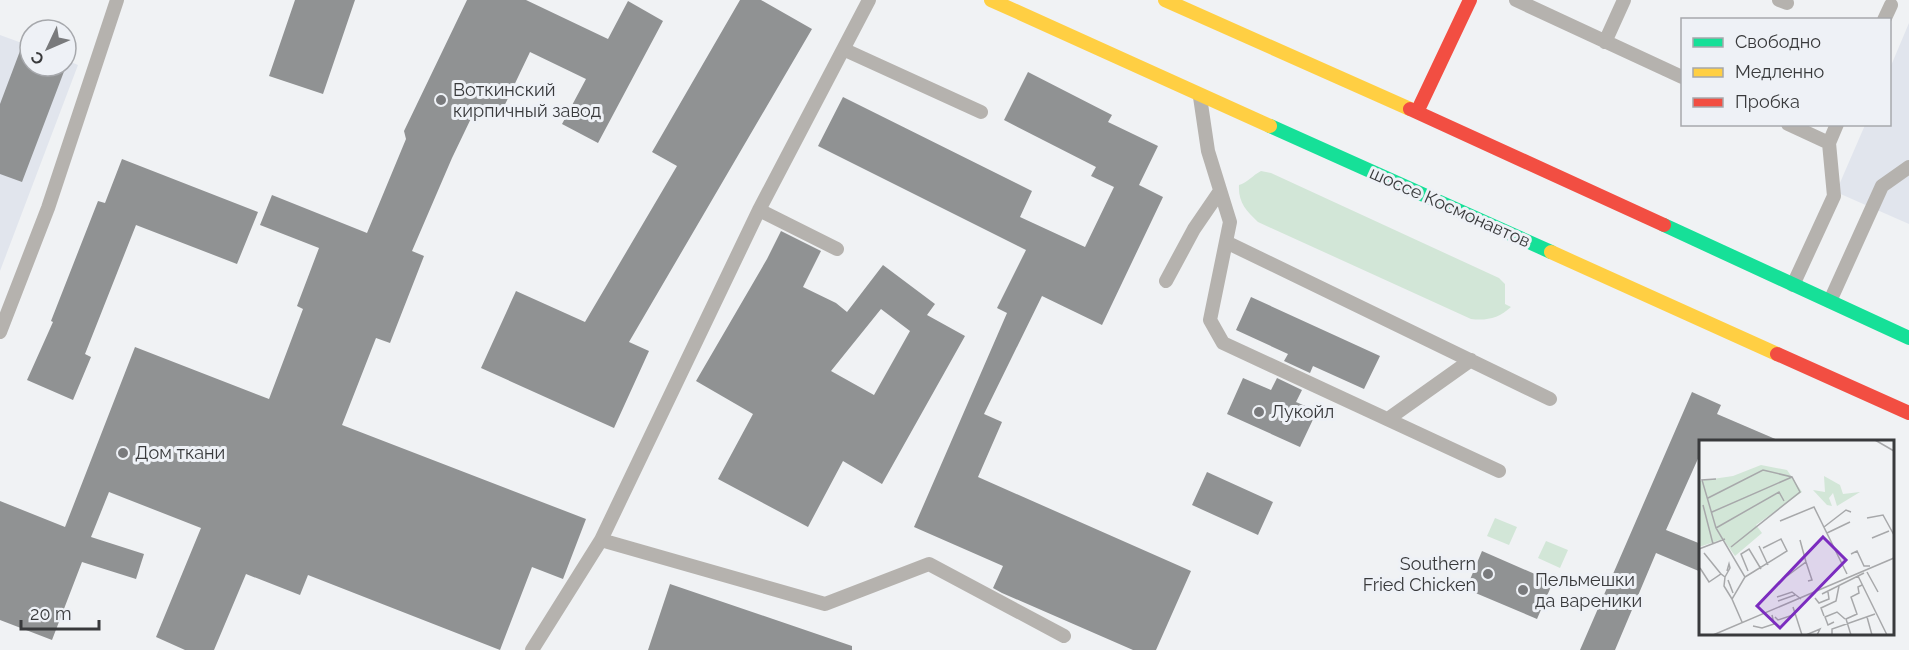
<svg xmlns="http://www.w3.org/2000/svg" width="1909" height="650" viewBox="0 0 1909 650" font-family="Raleway,sans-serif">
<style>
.built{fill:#e1e5ed}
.grass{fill:#d2e6d7}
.building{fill:#909293;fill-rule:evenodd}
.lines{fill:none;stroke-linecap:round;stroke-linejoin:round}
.lane{stroke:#b5b2ae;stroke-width:14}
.fast{stroke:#16e098;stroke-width:14}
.slow{stroke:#ffcf43;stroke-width:14}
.jam{stroke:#f24e42;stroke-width:14}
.poi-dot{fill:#797a7c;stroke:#eef1f6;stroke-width:2}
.labels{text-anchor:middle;stroke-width:6;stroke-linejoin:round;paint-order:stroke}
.poi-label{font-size:18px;fill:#393a3c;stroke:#eef1f6;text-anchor:start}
.street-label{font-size:18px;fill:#393a3c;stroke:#eef1f6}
.inset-road{fill:none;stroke:#a7a8aa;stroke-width:1.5}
.view{fill:#7b2cbf;fill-opacity:0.15;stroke:#7b2cbf;stroke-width:3}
.inset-edge{fill:none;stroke:#393a3c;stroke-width:3}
</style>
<rect width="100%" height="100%" fill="#f0f2f4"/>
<!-- built -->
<path class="built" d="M 1909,23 L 1909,224 L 1836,192 L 1865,125 L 1890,124 L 1890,68 Z
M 0,35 L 30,46 L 30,66 L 66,66 L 66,60 L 78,65 L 0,271 Z"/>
<!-- grass -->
<path class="grass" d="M 1261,171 L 1271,173 L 1499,278 L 1505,284 L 1505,304 L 1511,307 C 1499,318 1487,321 1471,319 L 1258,222 C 1246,211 1238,202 1239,185 C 1247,183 1253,175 1261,171 Z
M 1495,518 L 1517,527 L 1509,545 L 1487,536 Z
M 1546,541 L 1568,550 L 1560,568 L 1538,558 Z"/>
<!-- building -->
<path class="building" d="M 295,0 L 355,0 L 323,94 L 269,76 Z
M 467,0 L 526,0 L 608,39 L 628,1 L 663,21 L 598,143 L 562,124 L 586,79 L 530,52 L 498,119 L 476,108 L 452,158 L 412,251 L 424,256 L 390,343 L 376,338 L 342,425 L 586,519 L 563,579 L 532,567 L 500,650 L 308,575 L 300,595 L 246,574 L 214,650 L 185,650 L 156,637 L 201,528 L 109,492 L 91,537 L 144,554 L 136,579 L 82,562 L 52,640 L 0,620 L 0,501 L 65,527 L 135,347 L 269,399 L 303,309 L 297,306 L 319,248 L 260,225 L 272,195 L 367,233 L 406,139 L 404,131 Z
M 740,0 L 761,0 L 812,29 L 629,342 L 649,351 L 614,428 L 481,368 L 516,291 L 585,322 L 677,166 L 652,152 Z
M 23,43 L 30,46 L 30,66 L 66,66 L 66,60 L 68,61 L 22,182 L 0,174 L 0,104 Z
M 1028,72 L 1112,115 L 1108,122 L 1158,146 L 1139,185 L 1163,197 L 1102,325 L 1042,296 L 984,414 L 1002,422 L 978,477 L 1191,571 L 1156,650 L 1133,650 L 1002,593 L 993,588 L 1003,566 L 914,527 L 1007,313 L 997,308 L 1026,250 L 818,146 L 843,97 L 1032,191 L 1020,217 L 1085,247 L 1114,187 L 1091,176 L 1096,167 L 1004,120 Z
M 122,159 L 258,212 L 237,264 L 136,225 L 85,354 L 91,357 L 73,400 L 27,380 L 53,322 L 51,321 L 98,201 L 105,203 Z
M 781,231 L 821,251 L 803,287 L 836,303 L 847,312 L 883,265 L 935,304 L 927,315 L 965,336 L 882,484 L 843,461 L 808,527 L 718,479 L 753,414 L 696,381 L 767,259 ZM 881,309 L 910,331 L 874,395 L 831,371 Z
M 1251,297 L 1380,356 L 1364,389 L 1313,366 L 1310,373 L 1284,361 L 1288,354 L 1236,330 Z
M 1243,378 L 1271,390 L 1277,378 L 1302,390 L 1296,402 L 1317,411 L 1300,447 L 1227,414 Z
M 1692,392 L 1721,405 L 1717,414 L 1780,441 L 1701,441 L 1701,452 L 1666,530 L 1701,544 L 1701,572 L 1656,553 L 1615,650 L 1580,650 Z
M 1207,472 L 1273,502 L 1258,535 L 1192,505 Z
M 1482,551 L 1553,582 L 1537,619 L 1466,589 Z
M 670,584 L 852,646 L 852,650 L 648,650 Z"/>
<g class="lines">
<!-- lane -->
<path class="lane" d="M 1516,0 L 1682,77
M 1779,0 L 1787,3
M 1884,20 L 1891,5
M 1605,42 L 1624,0
M 845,50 L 981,112
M 1200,97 L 1208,151 L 1230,222 L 1210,320 L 1223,343 L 1499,471
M 1788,124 L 1829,143 L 1834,196 L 1793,285
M 1829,143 L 1837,124
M 759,210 L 869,0
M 1226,242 L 1550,399
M 837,249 L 759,210 L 601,540 L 825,604 L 929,564 L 1064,636
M 1166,281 L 1194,229 L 1220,191
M 1830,301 L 1882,186 L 1909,167
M 0,332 L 48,208 L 117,0
M 1388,419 L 1471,360
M 532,650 L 601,540"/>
<!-- fast -->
<path class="fast" d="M 1270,126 L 1551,252
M 1664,225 L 1909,338"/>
<!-- slow -->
<path class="slow" d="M 991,0 L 1270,126
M 1165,0 L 1410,109
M 1551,252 L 1777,354"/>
<!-- jam -->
<path class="jam" d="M 1410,109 L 1664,225
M 1417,112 L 1470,0
M 1777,354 L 1909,413"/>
</g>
<!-- markers -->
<g class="poi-dot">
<circle cx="441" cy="100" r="6"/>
<circle cx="1259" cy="412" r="6"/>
<circle cx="123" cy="453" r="6"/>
<circle cx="1488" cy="574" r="6"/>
<circle cx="1523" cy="590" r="6"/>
</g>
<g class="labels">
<!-- poi labels -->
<g class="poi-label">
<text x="453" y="96">Воткинский<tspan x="453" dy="21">кирпичный завод</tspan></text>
<text x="1271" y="418">Лукойл</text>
<text x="135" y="459">Дом ткани</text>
<text x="1476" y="570" text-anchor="end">Southern<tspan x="1476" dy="21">Fried Chicken</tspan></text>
<text x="1535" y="586">Пельмешки<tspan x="1535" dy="21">да вареники</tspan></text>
</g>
<!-- street labels -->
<g class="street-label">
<text transform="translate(1450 207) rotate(24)" y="6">шоссе Космонавтов</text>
</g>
</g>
<!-- overview -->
<g transform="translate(1699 440)">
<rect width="195" height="195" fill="#f0f2f4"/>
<path d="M 125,36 L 141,45 L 144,54 L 161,52 L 138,66 L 134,53 L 130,58 L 133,66 L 128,65 L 114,50 L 126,52 Z" fill="#d2e6d7"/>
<path d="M 62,25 L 88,30 L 103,52 L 57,85 L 63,93 L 36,116 L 24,99 L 0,107 L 0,41 L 34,36 Z" fill="#d2e6d7"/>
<path class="inset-road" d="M 176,0 L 195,11M 17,39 L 3,40 L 17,88 L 46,137 L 33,159 L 43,182M 9,58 L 64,30 L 93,37 L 101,52 L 32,107M 4,65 L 14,104M 13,72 L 93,37M 168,78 L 184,75 L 195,95M 81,81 L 115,67 L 148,134M 125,87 L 147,70 L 152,72M 17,88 L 80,52 L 85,61M 128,93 L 151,82M 173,98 L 190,91M 101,100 L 107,122M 60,106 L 69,125M 0,109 L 26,99M 5,113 L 22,134M 152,114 L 158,111 L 165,126 L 171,126M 1,128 L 10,142 L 22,134 L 26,137 L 25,146 L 33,159M 49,131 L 42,114 L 50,109 L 62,129M 168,132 L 179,152M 88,136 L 107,122 L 113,140 L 109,141M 159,136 L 188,195M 26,137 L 31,128 L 30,124 L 28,131M 46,137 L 88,111 L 82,99 L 64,108M 29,140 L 34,153 L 31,145M 123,154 L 165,133M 78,157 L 93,152 L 102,159M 116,158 L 120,163 L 130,159 L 129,152M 79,161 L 96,155M 94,167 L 103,195M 125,176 L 122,168 L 137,161 L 140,146M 76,177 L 79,180 L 97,174M 168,177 L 173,195M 135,182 L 129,185 L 126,177 L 138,172 L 146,179M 54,186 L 63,188 L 75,184 L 73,175M 14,195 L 195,118M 107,195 L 121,189 L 118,195M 133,195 L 133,189 L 176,174M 152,195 L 147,179 L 158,174 L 152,157 L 160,153 L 159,147 L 163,145"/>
<path class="view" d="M 124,97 L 147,120 L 81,188 L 58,166 Z"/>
<rect width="195" height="195" class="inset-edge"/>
</g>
<!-- legend -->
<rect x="1681" y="18" width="210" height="108" fill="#eef1f6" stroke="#a6a8ac" stroke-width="1.5"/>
<rect x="1693" y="38" width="30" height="9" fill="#16e098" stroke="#a6a8ac" stroke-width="1.5"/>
<text x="1735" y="48" font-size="18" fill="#393a3c">Свободно</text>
<rect x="1693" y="68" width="30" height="9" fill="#ffcf43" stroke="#a6a8ac" stroke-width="1.5"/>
<text x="1735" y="78" font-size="18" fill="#393a3c">Медленно</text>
<rect x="1693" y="98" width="30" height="9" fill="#f24e42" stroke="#a6a8ac" stroke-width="1.5"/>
<text x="1735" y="108" font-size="18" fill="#393a3c">Пробка</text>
<!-- north arrow -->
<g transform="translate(48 48) rotate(226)"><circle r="28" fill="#eef1f6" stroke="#a6a8ac" stroke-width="1.5"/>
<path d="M0-4.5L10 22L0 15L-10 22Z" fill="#797a7c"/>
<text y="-9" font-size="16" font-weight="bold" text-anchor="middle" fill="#393a3c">С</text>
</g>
<!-- scale -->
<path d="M21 620v9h78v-9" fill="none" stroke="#393a3c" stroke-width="3"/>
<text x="30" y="620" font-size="18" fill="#393a3c" stroke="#eef1f6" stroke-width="4.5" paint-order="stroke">20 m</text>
</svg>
